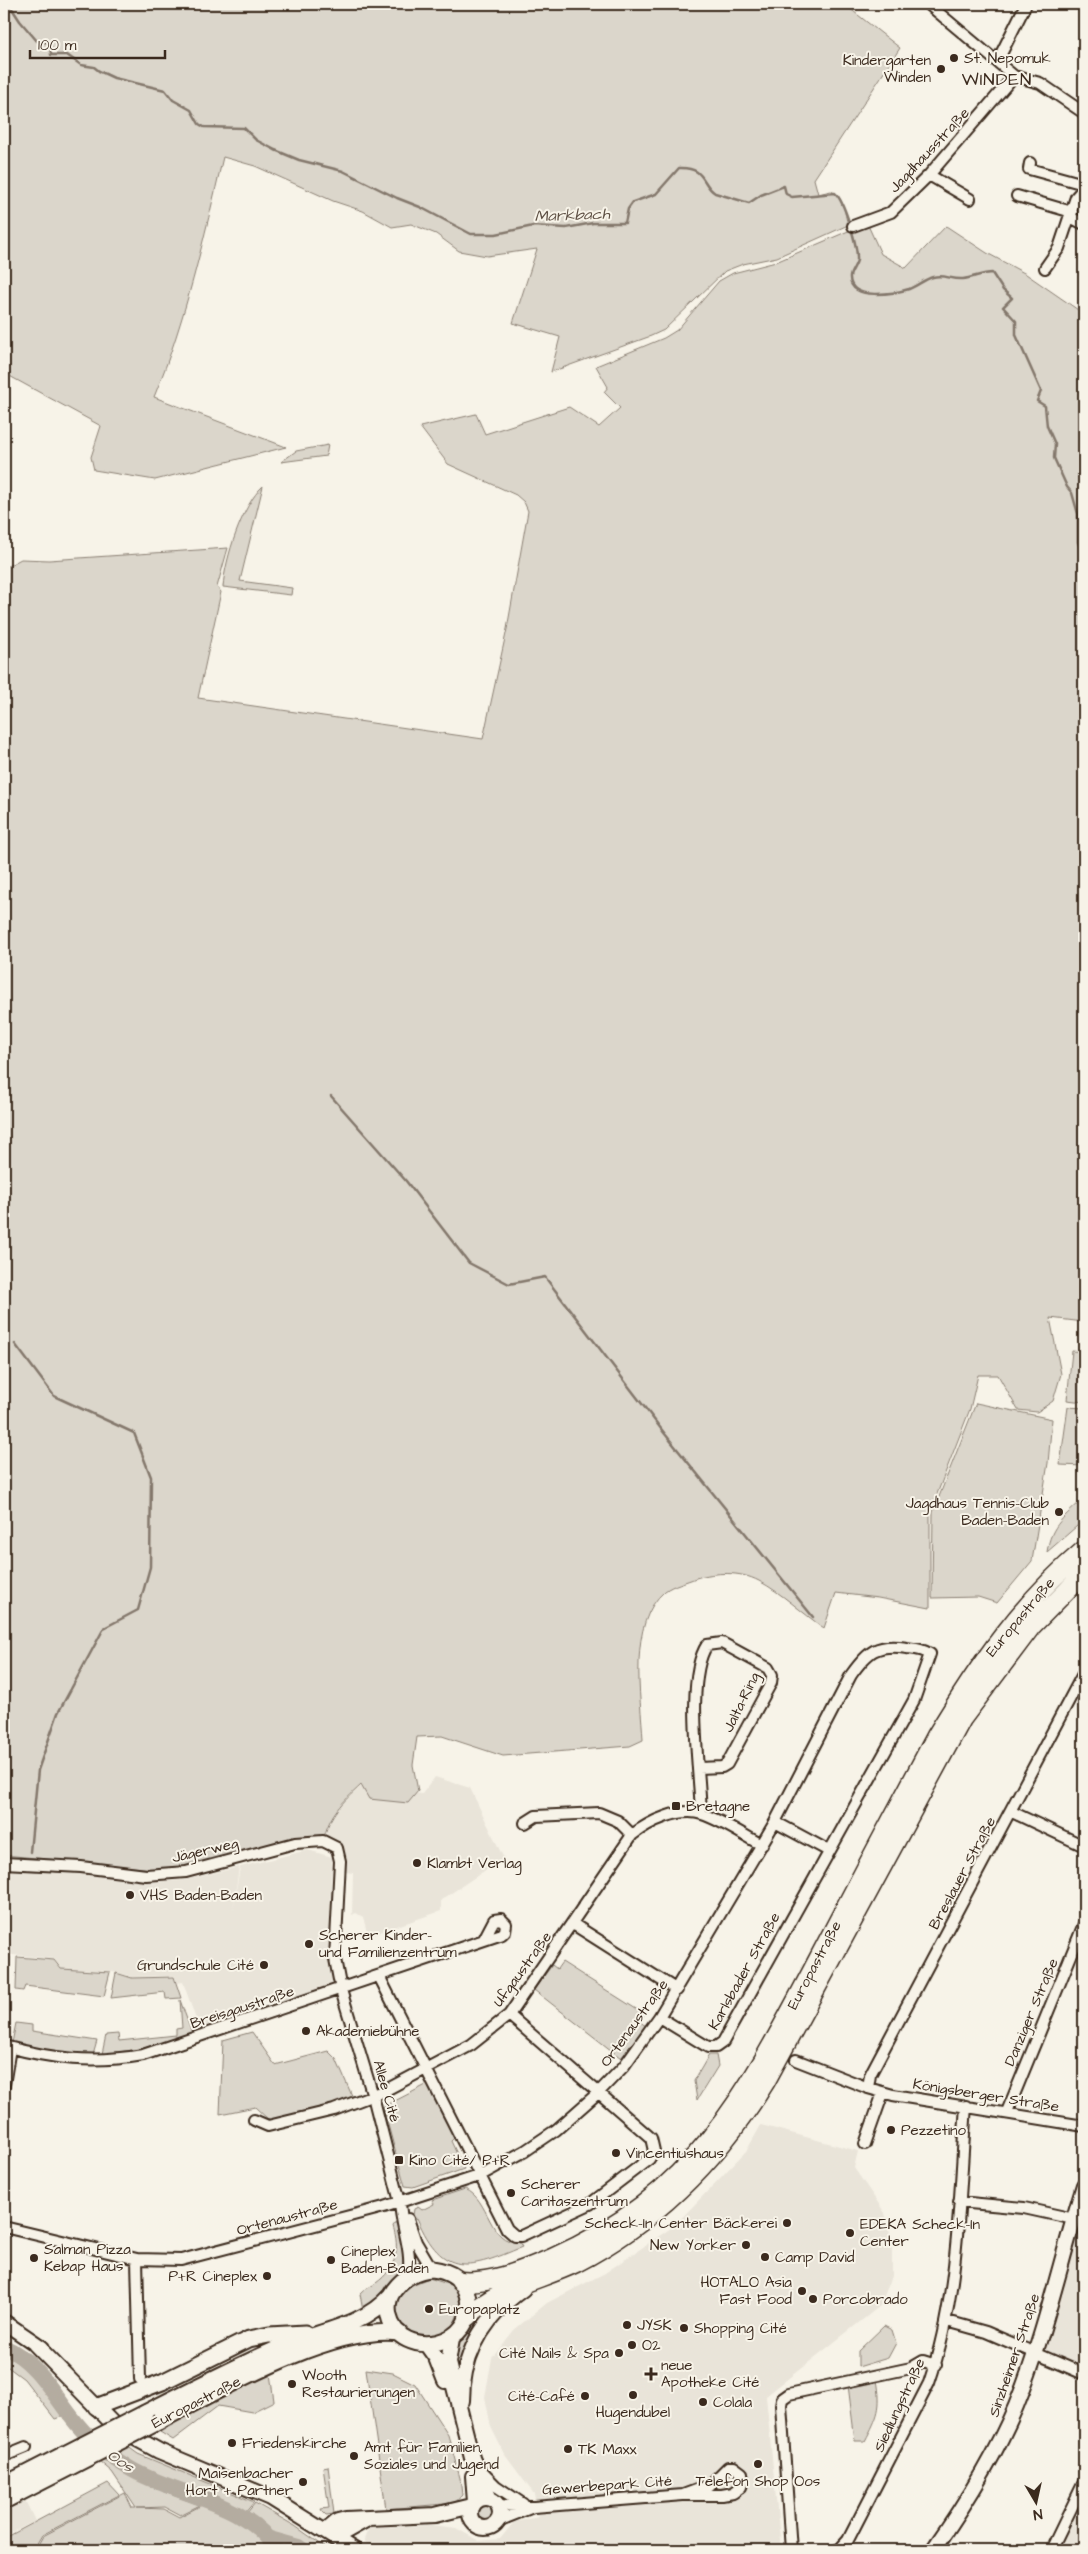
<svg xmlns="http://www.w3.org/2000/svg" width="1088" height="2554" viewBox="0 0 1088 2554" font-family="'Architects Daughter',sans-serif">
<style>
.built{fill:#e9e4d9}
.green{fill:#dbd6cb;stroke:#8b8074}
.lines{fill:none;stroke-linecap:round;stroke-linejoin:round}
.stream{stroke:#84786c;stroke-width:2.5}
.canal{stroke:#b4aca0;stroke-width:10}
.river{stroke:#b4aca0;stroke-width:16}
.street-casing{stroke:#3b2a1e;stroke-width:14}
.secondary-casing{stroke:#3b2a1e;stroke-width:18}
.primary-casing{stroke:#3b2a1e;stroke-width:19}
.highway-casing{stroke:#3b2a1e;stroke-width:21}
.street{stroke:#f7f3e8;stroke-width:10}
.secondary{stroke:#f7f3e8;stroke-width:14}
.primary{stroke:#f7f3e8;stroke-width:15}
.highway{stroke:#f7f3e8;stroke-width:18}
.primary-bridge-casing{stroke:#3b2a1e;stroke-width:19;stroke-linecap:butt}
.primary-bridge{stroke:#f7f3e8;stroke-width:15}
.poi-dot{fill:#3b2a1e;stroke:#f7f3e8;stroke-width:2}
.labels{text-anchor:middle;stroke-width:4;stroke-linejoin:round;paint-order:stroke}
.poi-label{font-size:15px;fill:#3b2a1e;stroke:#f7f3e8;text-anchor:start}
.street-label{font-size:15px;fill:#3b2a1e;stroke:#f7f3e8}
.water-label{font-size:16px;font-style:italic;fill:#5f5145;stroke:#f7f3e8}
.quarter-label{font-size:18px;letter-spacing:1px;fill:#3b2a1e;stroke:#f7f3e8}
</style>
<rect width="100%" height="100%" fill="#f7f3e8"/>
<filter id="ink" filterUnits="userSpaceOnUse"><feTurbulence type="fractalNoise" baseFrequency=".02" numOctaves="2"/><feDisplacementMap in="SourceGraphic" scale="10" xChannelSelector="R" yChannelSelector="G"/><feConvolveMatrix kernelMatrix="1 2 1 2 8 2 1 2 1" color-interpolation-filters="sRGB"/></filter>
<g filter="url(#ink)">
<!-- built -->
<path class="built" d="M 435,1777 L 470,1788 L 506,1863 L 493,1865 L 441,1900 L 441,1911 L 368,1936 L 363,1917 L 356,1913 L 352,1915 L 353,1873 L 346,1872 L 342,1845 L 326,1836 L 329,1823 L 338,1807 L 360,1787 L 422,1794 Z
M 308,1850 L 332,1857 L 329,1961 L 333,1982 L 329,1988 L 301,1997 L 272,2002 L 271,1999 L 250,2005 L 251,2010 L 235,2019 L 200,2031 L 183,1982 L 177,1983 L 174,1976 L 132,1977 L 110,1971 L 62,1969 L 54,1959 L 4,1954 L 4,1867 L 57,1870 L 147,1882 L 184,1880 L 239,1867 L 233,1910 L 240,1867 Z
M 761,2125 L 858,2151 L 854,2168 L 885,2213 L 892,2244 L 892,2276 L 880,2306 L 766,2396 L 781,2550 L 371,2550 L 364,2540 L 366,2533 L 371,2527 L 432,2525 L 456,2528 L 479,2541 L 500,2539 L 514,2522 L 539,2517 L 534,2494 L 505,2455 L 491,2427 L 485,2397 L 492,2358 L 514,2330 L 547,2303 L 605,2273 L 674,2226 L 747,2150 Z
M 1084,2188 L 1084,2372 L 1035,2351 Z
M 1084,2497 L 1084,2550 L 1058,2550 L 1070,2527 Z
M 24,2498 L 35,2521 L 5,2536 L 9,2550 L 4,2550 L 4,2508 Z"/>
<!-- green -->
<path class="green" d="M 4,4 L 844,4 L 900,48 L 814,179 L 818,194 L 831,191 C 845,197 844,213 848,225 L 777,257 L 743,264 L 725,271 L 664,330 L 651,336 L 551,372 L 560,337 L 513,323 L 537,249 L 487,256 L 459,251 L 436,234 L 411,224 L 392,227 L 363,211 L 333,201 L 255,166 L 223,157 C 204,238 186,319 154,397 L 286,447 L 155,480 L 94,470 L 91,457 L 101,426 L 4,373 Z
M 867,223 L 881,254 L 906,268 L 946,226 L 987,253 L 1026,274 L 1084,314 L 1084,1322 L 1050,1318 L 1061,1374 L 1053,1401 L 1037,1412 L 1018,1410 L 998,1375 L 978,1375 L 970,1409 L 930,1512 L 930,1608 L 878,1598 L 836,1593 L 824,1628 C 802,1613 782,1593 759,1581 C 740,1571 716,1572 696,1578 C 686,1582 673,1585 665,1591 C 627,1623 641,1696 643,1740 L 630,1746 L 503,1756 L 442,1736 L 417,1737 L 413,1765 L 418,1791 L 408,1803 L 369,1799 L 361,1785 C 341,1804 330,1813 323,1841 L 186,1872 L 4,1855 L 4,568 L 21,559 L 49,560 L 228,548 L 217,587 L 221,592 L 198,698 L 483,739 L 507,629 L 528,511 L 524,502 L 516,495 L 448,464 L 420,427 L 476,414 L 485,434 L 569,407 L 599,427 L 620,408 L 604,392 L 608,387 L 596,366 L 664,338 L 677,330 L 719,281 L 733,273 L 776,262 Z
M 328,445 L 326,456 L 281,462 L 296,451 Z
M 263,486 L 240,581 L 292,588 L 291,595 L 223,587 C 225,559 242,505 263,486 Z
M 1072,1351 L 1084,1352 L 1084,1402 L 1067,1400 Z
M 976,1403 L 1052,1419 L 1048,1463 L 1032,1561 L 997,1603 L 978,1597 L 932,1598 L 933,1512 Z
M 1068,1407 L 1084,1408 L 1084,1466 L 1060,1465 Z
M 1084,1498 L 1084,1520 L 1047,1552 C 1051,1524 1065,1517 1084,1498 Z
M 4,1956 L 10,1957 L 6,2041 L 4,2040 Z
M 17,1957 L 54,1960 L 61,1969 L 110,1972 L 104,1996 L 25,1986 L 23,1991 L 16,1990 Z
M 562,1962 L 644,2014 L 640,2022 L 646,2026 L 621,2058 L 534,1990 L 552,1965 L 557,1969 Z
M 116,1973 L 132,1978 L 174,1977 L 181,1998 L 166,1999 L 165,1992 L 111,1998 Z
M 180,2000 L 192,2033 L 141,2049 L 102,2054 L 106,2035 L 118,2034 L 119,2041 L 176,2035 L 176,2029 L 182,2028 Z
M 16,2023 L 32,2025 L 32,2031 L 97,2041 L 93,2055 L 69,2055 L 12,2043 Z
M 252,2032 L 275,2065 L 328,2051 L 336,2059 L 353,2098 L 296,2117 L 270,2121 L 255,2107 L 220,2114 L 223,2040 Z
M 709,2055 L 716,2055 L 718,2066 L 697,2100 L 694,2081 Z
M 428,2084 L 454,2138 L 451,2141 L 464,2169 L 413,2187 L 405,2186 L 383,2107 Z
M 465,2189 C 490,2199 488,2244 519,2242 L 522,2247 C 470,2269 443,2279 417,2218 L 412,2221 L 414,2209 L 418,2207 L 422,2210 L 434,2204 L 432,2200 Z
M 397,2221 L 400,2227 L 406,2266 L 389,2282 L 380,2296 L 363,2310 L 360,2294 C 364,2289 371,2287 376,2283 C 397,2268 400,2249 393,2226 Z
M 429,2278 L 460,2288 C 463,2311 453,2342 423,2336 C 414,2335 407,2328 397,2327 L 395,2301 L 404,2288 Z
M 503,2299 L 458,2387 L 452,2363 L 456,2344 L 474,2320 Z
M 884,2326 L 892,2330 L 896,2343 L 888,2358 L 858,2367 L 858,2351 Z
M 4,2354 L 29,2370 L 63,2416 L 55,2419 L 24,2379 L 4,2364 Z
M 366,2369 L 393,2373 L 415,2384 L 448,2435 L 460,2478 L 462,2495 L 455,2503 L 386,2509 Z
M 270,2374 L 274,2401 L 252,2412 L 218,2406 L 173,2440 L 160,2432 L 167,2428 L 166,2425 Z
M 877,2380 C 882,2408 878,2416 865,2441 L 855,2441 L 848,2385 Z
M 127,2446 L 138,2454 L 254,2502 L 245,2513 L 131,2466 L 114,2453 Z
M 108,2458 L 164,2492 L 200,2505 L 180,2515 L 165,2507 L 137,2508 L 164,2509 L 179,2517 L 202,2505 C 228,2513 258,2528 274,2550 L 35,2550 L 43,2536 L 125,2493 L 132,2508 L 136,2508 L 112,2472 L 99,2461 Z
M 328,2466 L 334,2514 L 326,2515 L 322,2511 L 321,2509 L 329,2508 L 323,2467 Z
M 108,2483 L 119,2495 L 42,2535 L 33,2550 L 10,2550 L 7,2537 Z
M 255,2503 L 295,2526 L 329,2550 L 283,2550 L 271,2533 L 247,2513 Z
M475 2513a10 10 0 1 1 20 0a10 10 0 1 1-20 0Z"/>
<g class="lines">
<!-- stream -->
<path class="stream" d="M 9,4 L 20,21 L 37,41 L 50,43 L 51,55 L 67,55 L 81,65 L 94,67 L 99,71 L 114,78 L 165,90 L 173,100 L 191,110 L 199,124 L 204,127 L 244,128 L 256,140 L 275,150 L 299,160 L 343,171 L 397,198 L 420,207 L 471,234 L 496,234 L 533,226 L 566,228 L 593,223 L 625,223 L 628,209 L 633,202 L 656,194 L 679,168 C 706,167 701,184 715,193 L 749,203 L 761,195 L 784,186 L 786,194 L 792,197 L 835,193 C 844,200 858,247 857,260 C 856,266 850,272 850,277 C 849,302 896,293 909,289 C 917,286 925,279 933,277 C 944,274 952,280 963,279 C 973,278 982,273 992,273 L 1003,290 L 1012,298 L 1003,307 L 1016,321 L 1016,335 L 1041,391 L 1037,401 L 1045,406 L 1047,426 L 1055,444 L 1054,458 L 1067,487 L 1072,493 L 1078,514 L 1078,542 L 1084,559
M 331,1096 L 406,1181 L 469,1263 L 509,1284 L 545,1277 L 665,1434 L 813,1617
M 15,1344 L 54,1396 L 134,1433 L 151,1477 L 150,1567 L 138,1610 L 104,1628 L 58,1713 L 38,1770 L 30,1852"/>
<!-- canal -->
<path class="canal" d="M 267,2535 L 299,2544 L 308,2550"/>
<!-- river -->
<path class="river" d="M 4,2347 C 42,2363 57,2404 84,2432 C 95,2445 114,2459 129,2468 C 175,2496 247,2500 276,2550"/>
<defs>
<path id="street" d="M 928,4 L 1014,76 L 1040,83 L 1084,113
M 998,60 L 1026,4
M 1030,163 L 1029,169 L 1084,184
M 929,175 L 970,199
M 1017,196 L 1072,212
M 1070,217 L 1084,224
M 853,226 L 891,212 L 929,175 L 1014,76
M 1045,268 L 1059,248 L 1076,197 L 1084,188
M 699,1768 L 722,1767 L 727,1764 L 771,1683 L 772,1675 L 768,1668 L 722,1643 L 707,1645 C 685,1678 700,1772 701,1814
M 1012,1812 L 1084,1846
M 775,1822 L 829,1851
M 525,1823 L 536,1816 L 599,1813 L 618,1821 L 632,1835
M 4,1863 L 81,1867 L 146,1875 L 186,1872 L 295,1843 L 323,1841 L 337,1848 L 340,1861 L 335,1959 L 341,1990 L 373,2096 L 400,2202 C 401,2228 413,2250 408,2276
M 573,1924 L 677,1990
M 379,1976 L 507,2229 L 515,2236 L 521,2236 L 590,2204 L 649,2159 L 654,2151 L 651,2138 L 509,2015
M 4,2046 C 53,2059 92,2064 143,2055 L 502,1934 L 505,1931 L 506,1924 L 501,1919 L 494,1920 L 484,1939
M 796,2060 L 868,2088 L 893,2095 L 1084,2126
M 4,2085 L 10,2048
M 868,2088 L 870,2075 L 1084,1672
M 1007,2112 L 1084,1924
M 254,2120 L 268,2126 L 334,2110 L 384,2091 L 471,2045 L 509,2015 L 632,1835 C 650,1821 680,1807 702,1814 C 723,1821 743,1835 762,1845
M 865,2144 L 883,2093
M 959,2202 L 1024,2208 L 1074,2219
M 408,2219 L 416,2242 L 432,2269
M 4,2227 L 137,2259 L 181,2260 L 384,2207 L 479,2176 L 525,2151 L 556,2130 L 598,2093 L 624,2066 L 659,2017 L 775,1822 L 851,1675 C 868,1651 877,1643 907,1648 C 916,1649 922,1649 930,1654 L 914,1700 L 723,2042 L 716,2047 L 708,2047 L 659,2017
M 137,2259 L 140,2379
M 947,2321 L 986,2332 L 1084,2374
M 4,2456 L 26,2447
M 480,2470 L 496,2486 L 523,2504
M 498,2505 L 534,2507 L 683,2495 L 722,2495 L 733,2493 L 741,2487 L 743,2480 L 742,2473 L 734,2467 L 728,2467 L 710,2485 L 683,2495
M 498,2521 L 533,2507
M 791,2550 L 781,2405 L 782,2399 L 789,2394 L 911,2368 L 923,2361 L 936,2365
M 839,2550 L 848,2540 L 929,2383 C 959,2295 959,2198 966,2106
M 1051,2550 L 1084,2482"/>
<path id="secondary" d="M 4,2322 L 42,2348
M 452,2338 L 448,2363 L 472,2458 L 490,2499
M 35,2344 L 117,2428 L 159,2451 L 271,2498 L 354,2550
M 426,2344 L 436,2358 L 445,2381
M 462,2401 C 462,2353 485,2316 523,2289
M 473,2476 L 475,2502
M470 2513a15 15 0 1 1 30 0a15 15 0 1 1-30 0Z
M 326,2531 L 338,2521 L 346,2519 L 435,2515 L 472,2506
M 334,2538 L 366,2520
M 933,2550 C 964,2506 995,2456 1016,2406 C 1045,2335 1061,2258 1084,2185"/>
<path id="primary" d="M 432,2269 C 448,2271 462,2278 467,2294 C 482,2348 399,2362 389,2316 C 387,2307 388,2298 394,2290 C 404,2277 416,2270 432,2269 Z
M 96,2407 L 162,2382 L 249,2339 L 269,2335 L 305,2333
M 145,2413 C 190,2390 236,2367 283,2346 C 319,2331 363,2327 390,2296
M 158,2422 C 218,2391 331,2325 399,2333"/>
<path id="highway" d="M 460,2281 C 492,2284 523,2270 552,2258 C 701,2193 752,2084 824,1948 C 861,1877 898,1807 936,1736 C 978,1666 1022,1602 1084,1550
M 468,2317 C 495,2288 541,2280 576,2263 C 657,2221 719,2158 766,2081 L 962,1719 L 1031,1627 L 1084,1573"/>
</defs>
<!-- street casing -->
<use href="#street" class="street-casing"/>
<!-- secondary casing -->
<use href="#secondary" class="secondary-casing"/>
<!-- primary casing -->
<use href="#primary" class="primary-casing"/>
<!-- highway casing -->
<use href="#highway" class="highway-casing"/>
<!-- street -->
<use href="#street" class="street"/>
<!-- secondary -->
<use href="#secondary" class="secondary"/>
<!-- primary -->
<use href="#primary" class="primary"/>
<!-- highway -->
<use href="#highway" class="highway"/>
<defs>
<path id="primary-bridge" d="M 4,2485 L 145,2413
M 4,2501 L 158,2422"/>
</defs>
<!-- primary-bridge casing -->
<use href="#primary-bridge" class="primary-bridge-casing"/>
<!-- primary-bridge -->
<use href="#primary-bridge" class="primary-bridge"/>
</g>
</g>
<!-- markers -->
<g class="poi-dot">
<circle cx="954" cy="58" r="5"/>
<circle cx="941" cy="69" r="5"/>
<circle cx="1059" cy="1512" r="5"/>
<rect x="671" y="1801" width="10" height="10" rx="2.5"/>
<circle cx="417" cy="1863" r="5"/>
<circle cx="130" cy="1895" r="5"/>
<circle cx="309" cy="1944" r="5"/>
<circle cx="264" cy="1965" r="5"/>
<circle cx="306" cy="2031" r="5"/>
<circle cx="891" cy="2130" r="5"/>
<circle cx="616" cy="2153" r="5"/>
<rect x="394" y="2155" width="10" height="10" rx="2.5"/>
<circle cx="511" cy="2193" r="5"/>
<circle cx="787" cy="2223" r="5"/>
<circle cx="850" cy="2233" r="5"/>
<circle cx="746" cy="2245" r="5"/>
<circle cx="765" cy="2257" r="5"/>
<circle cx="34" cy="2258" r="5"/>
<circle cx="331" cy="2260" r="5"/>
<circle cx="267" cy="2276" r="5"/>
<circle cx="802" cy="2291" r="5"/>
<circle cx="813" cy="2299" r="5"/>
<circle cx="429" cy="2309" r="5"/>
<circle cx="627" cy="2325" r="5"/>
<circle cx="684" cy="2328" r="5"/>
<circle cx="632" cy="2345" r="5"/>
<circle cx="619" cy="2353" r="5"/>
<path d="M648.5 2366.5h5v5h5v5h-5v5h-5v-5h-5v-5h5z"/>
<circle cx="292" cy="2384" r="5"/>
<circle cx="633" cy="2395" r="5"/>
<circle cx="585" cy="2396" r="5"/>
<circle cx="703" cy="2402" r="5"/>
<circle cx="232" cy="2443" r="5"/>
<circle cx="568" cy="2449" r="5"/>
<circle cx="354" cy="2456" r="5"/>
<circle cx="758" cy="2464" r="5"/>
<circle cx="303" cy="2482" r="5"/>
</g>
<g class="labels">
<!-- poi labels -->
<g class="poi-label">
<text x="964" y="63">St. Nepomuk</text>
<text x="931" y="65" text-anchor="end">Kindergarten<tspan x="931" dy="17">Winden</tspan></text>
<text x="1049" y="1508" text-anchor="end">Jagdhaus Tennis-Club<tspan x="1049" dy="17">Baden-Baden</tspan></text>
<text x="686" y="1811">Bretagne</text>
<text x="427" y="1868">Klambt Verlag</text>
<text x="140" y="1900">VHS Baden-Baden</text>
<text x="319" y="1940">Scherer Kinder-<tspan x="319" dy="17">und Familienzentrum</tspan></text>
<text x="254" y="1970" text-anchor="end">Grundschule Cité</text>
<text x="316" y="2036">Akademiebühne</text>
<text x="901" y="2135">Pezzetino</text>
<text x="626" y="2158">Vincentiushaus</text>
<text x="409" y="2165">Kino Cité/ P+R</text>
<text x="521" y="2189">Scherer<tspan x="521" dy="17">Caritaszentrum</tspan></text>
<text x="777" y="2228" text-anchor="end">Scheck-In Center Bäckerei</text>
<text x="860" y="2229">EDEKA Scheck-In<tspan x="860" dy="17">Center</tspan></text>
<text x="736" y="2250" text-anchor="end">New Yorker</text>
<text x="44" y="2254">Salman Pizza<tspan x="44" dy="17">Kebap Haus</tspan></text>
<text x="341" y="2256">Cineplex<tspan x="341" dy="17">Baden-Baden</tspan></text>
<text x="775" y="2262">Camp David</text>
<text x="257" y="2281" text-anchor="end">P+R Cineplex</text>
<text x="792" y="2287" text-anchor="end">HOTALO Asia<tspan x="792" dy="17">Fast Food</tspan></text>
<text x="823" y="2304">Porcobrado</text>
<text x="439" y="2314">Europaplatz</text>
<text x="637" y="2330">JYSK</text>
<text x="694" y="2333">Shopping Cité</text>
<text x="642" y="2350">O2</text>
<text x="609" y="2358" text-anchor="end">Cité Nails &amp; Spa</text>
<text x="661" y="2370">neue<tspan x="661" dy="17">Apotheke Cité</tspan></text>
<text x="302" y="2380">Wooth<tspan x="302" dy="17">Restaurierungen</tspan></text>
<text x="575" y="2401" text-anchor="end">Cité-Café</text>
<text x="713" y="2407">Colala</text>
<text x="633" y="2417" text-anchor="middle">Hugendubel</text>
<text x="242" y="2448">Friedenskirche</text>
<text x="364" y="2452">Amt für Familien,<tspan x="364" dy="17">Soziales und Jugend</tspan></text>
<text x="578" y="2454">TK Maxx</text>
<text x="293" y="2478" text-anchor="end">Maisenbacher<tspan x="293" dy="17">Hort + Partner</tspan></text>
<text x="758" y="2486" text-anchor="middle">Telefon Shop Oos</text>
</g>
<!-- street labels -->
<g class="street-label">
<text transform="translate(929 150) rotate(-47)" y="5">Jagdhausstraße</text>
<text transform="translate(1020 1617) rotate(-50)" y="5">Europastraße</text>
<text transform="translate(741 1702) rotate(-64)" y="5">Jalta-Ring</text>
<text transform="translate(205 1850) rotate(-13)" y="5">Jägerweg</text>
<text transform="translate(962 1873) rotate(-62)" y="5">Breslauer Straße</text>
<text transform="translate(814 1965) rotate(-62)" y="5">Europastraße</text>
<text transform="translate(522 1969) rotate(-54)" y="5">Ufgaustraße</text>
<text transform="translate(744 1971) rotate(-61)" y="5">Karlsbader Straße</text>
<text transform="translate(242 2007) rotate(-18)" y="5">Breisgaustraße</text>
<text transform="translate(1031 2012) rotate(-67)" y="5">Danziger Straße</text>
<text transform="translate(634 2023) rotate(-54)" y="5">Ortenaustraße</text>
<text transform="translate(387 2091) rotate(74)" y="5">Allee Cité</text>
<text transform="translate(986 2095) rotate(9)" y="5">Königsberger Straße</text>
<text transform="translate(287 2217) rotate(-15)" y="5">Ortenaustraße</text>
<text transform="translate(1014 2355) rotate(-71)" y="5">Sinzheimer Straße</text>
<text transform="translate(196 2402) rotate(-27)" y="5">Europastraße</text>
<text transform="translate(899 2405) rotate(-65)" y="5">Siedlungstraße</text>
<text transform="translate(607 2485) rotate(-4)" y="5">Gewerbepark Cité</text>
</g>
<!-- water labels -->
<g class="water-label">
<text transform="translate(572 214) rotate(-2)" y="6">Markbach</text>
<text transform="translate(121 2460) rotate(34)" y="6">Oos</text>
</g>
<!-- quarter labels -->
<g class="quarter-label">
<text x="997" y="85">WINDEN</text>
</g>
</g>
<!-- margin -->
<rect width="1088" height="2554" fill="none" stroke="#f7f3e8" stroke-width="20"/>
<rect x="10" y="10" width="1068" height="2534" fill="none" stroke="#3b2a1e" stroke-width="2" filter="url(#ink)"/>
<!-- north arrow -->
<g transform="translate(1036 2502) rotate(171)" stroke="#f7f3e8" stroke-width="4" paint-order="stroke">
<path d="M0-4L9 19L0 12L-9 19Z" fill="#3b2a1e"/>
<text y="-8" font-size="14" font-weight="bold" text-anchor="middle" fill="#3b2a1e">N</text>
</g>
<!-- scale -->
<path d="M30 50v8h135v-8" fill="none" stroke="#3b2a1e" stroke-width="2.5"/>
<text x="38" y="50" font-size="15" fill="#3b2a1e" stroke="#f7f3e8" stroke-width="4" paint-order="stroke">100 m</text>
</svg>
